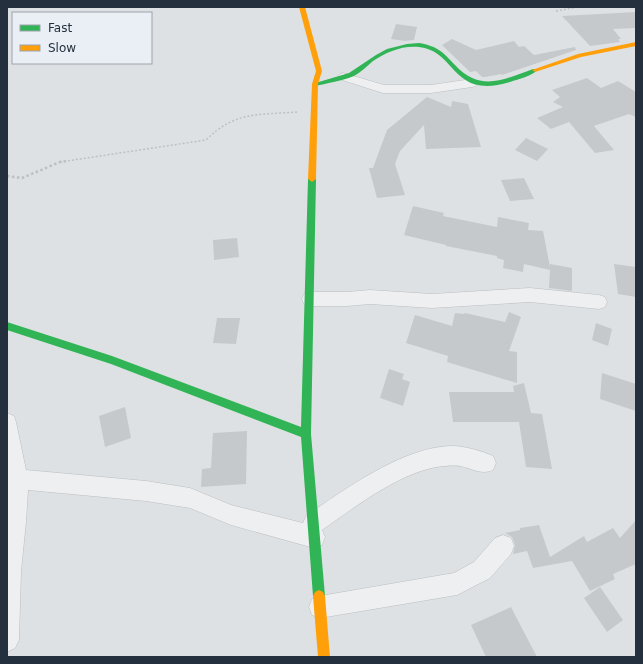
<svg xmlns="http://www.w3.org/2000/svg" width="643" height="664" viewBox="0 0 643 664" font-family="'DejaVu Sans',sans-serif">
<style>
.building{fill:#c6c9cc}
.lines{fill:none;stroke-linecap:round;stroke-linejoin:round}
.street-casing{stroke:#bcbfc2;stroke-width:1}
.path-far1{stroke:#bcc0c4;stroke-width:1.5;stroke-dasharray:2 2;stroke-linecap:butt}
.path{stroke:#bcc0c4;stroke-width:2.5;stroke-dasharray:2.5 2.5;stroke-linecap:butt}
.street{fill:#edeff0;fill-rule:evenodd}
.fast{fill:#30b455;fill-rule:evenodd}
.slow{fill:#ff9f0a;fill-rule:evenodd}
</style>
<rect width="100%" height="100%" fill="#dee1e4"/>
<!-- building -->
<path class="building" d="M 636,12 L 636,28 L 613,29 L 621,39 L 618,39 L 620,42 L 590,46 L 562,16 Z
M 396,24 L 417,27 L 414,40 L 405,41 L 391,39 Z
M 452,39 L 476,50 L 514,41 L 519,47 L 524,46 L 534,55 L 575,47 L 576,50 L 502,75 L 501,74 L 485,77 L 482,77 L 476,71 L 470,72 L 442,45 Z
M 587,78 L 601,88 L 618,81 L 636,92 L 636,117 L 629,114 L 594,126 L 614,150 L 595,153 L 569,122 L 551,129 L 537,118 L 563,107 L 553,102 L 560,97 L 552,90 Z
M 427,97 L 451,107 L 452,101 L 468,104 L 481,147 L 426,149 L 424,125 L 400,151 L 395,164 L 405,195 L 377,198 L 369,168 L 373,168 L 387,130 Z
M 526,138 L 548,149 L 537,161 L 515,150 Z
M 524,178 L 534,199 L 510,201 L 501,180 Z
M 413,206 L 444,213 L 443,216 L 497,227 L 498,217 L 529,223 L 528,230 L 543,231 L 550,267 L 550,264 L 572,268 L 572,291 L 549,288 L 550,270 L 524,264 L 523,272 L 503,268 L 504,260 L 497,258 L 497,256 L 446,246 L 446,245 L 404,235 Z
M 237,238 L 239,257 L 214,260 L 213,240 Z
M 614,264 L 636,267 L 636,297 L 618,294 Z
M 509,312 L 521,317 L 509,351 L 517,352 L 517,383 L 447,362 L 448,356 L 406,343 L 415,315 L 452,326 L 455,313 L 464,314 L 465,313 L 505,322 Z
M 217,318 L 240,318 L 236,344 L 213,343 Z
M 596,323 L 612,329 L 608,346 L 592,340 Z
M 389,369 L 404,374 L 402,379 L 410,382 L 403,406 L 380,398 Z
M 602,373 L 636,384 L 636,411 L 600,399 Z
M 524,383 L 531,413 L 542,414 L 552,469 L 526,467 L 519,422 L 453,422 L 449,392 L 514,392 L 513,386 Z
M 125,407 L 131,438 L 105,447 L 99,416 Z
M 247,431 L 246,484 L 201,487 L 202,469 L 211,468 L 213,433 Z
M 636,520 L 636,564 L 613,574 L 615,579 L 590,591 L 572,561 L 533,568 L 527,551 L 513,554 L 515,545 L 512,537 L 505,533 L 520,530 L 520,528 L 539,525 L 550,557 L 584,536 L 587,542 L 613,528 L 620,538 Z
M 600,587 L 623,620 L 607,632 L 584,598 Z
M 511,607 L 526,636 L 537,657 L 486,657 L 471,625 Z"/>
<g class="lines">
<defs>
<path id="street" d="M 343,73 L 384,85 L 431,85 L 472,79 L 476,80 L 478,83 L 476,86 L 472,87 L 431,93 L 383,93 L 339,79 L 337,77 L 339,75 Z
M 530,288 L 599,295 L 605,297 L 607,302 L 605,307 L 599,309 L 530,302 L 432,308 L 370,304 L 347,306 L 310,306 L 304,304 L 302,299 L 304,294 L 310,292 L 347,292 L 370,290 L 432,294 Z
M 7,413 L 14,416 L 16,422 L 26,470 L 146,481 L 190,488 L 231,505 L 303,523 L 306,516 C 345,489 406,445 454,446 C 467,447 482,451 493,456 L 496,463 L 493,470 C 482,475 472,469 461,466 C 453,465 444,466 436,467 C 396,475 355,507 322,530 L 325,537 L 322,545 L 314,548 L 231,525 L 190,508 L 146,501 L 28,490 L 26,522 L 21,571 L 19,640 L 15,648 L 7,652 Z
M 503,535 L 511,538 L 514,546 L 511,554 L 490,578 L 457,595 L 320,618 L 312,615 L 309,607 L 312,599 L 320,596 L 454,573 L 474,562 L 495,538 Z"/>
</defs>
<!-- street casing -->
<use href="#street" class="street-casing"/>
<!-- path-far1 -->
<path class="path-far1" d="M 556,11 L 578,7
M 60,162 L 206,140 C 235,111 259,115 297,112"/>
<!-- path -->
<path class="path" d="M 7,176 L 22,178 L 60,162 L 67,161"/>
<!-- street -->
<use href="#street" class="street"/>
<!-- fast -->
<path class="fast" d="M 419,43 C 437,46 443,52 455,65 C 480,92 503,80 533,69 L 538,70 C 531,76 519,79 510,82 C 451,100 457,51 419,47 C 403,45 386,52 373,61 C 367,66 361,72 354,76 C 342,81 328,83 315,86 L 312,84 L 349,73 L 376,55 L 387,49 L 407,44 Z
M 312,176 L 316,179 L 311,434 L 325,596 L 323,600 L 319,602 L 315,600 L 313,596 L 301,437 L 111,364 L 7,330 L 7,322 L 112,356 L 301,427 L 308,179 Z"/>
<!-- slow -->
<path class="slow" d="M 299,7 L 305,7 L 322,71 L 318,84 L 316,179 L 312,182 L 308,179 L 312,84 L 316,71 Z
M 636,42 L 636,46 L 581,57 L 535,72 L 532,70 L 578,54 Z
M 319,590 L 323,592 L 325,596 L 330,657 L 318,657 L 313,596 L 315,592 Z"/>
</g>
<!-- border -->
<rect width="643" height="664" fill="none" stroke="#24303e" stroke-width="16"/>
<!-- legend -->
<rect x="12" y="12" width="140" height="52" fill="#eaeff5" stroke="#9ba3ac"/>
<rect x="20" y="25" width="20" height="6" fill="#30b455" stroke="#9ba3ac"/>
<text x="48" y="32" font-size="12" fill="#24303e">Fast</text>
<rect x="20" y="45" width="20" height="6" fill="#ff9f0a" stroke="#9ba3ac"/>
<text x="48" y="52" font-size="12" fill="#24303e">Slow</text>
</svg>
